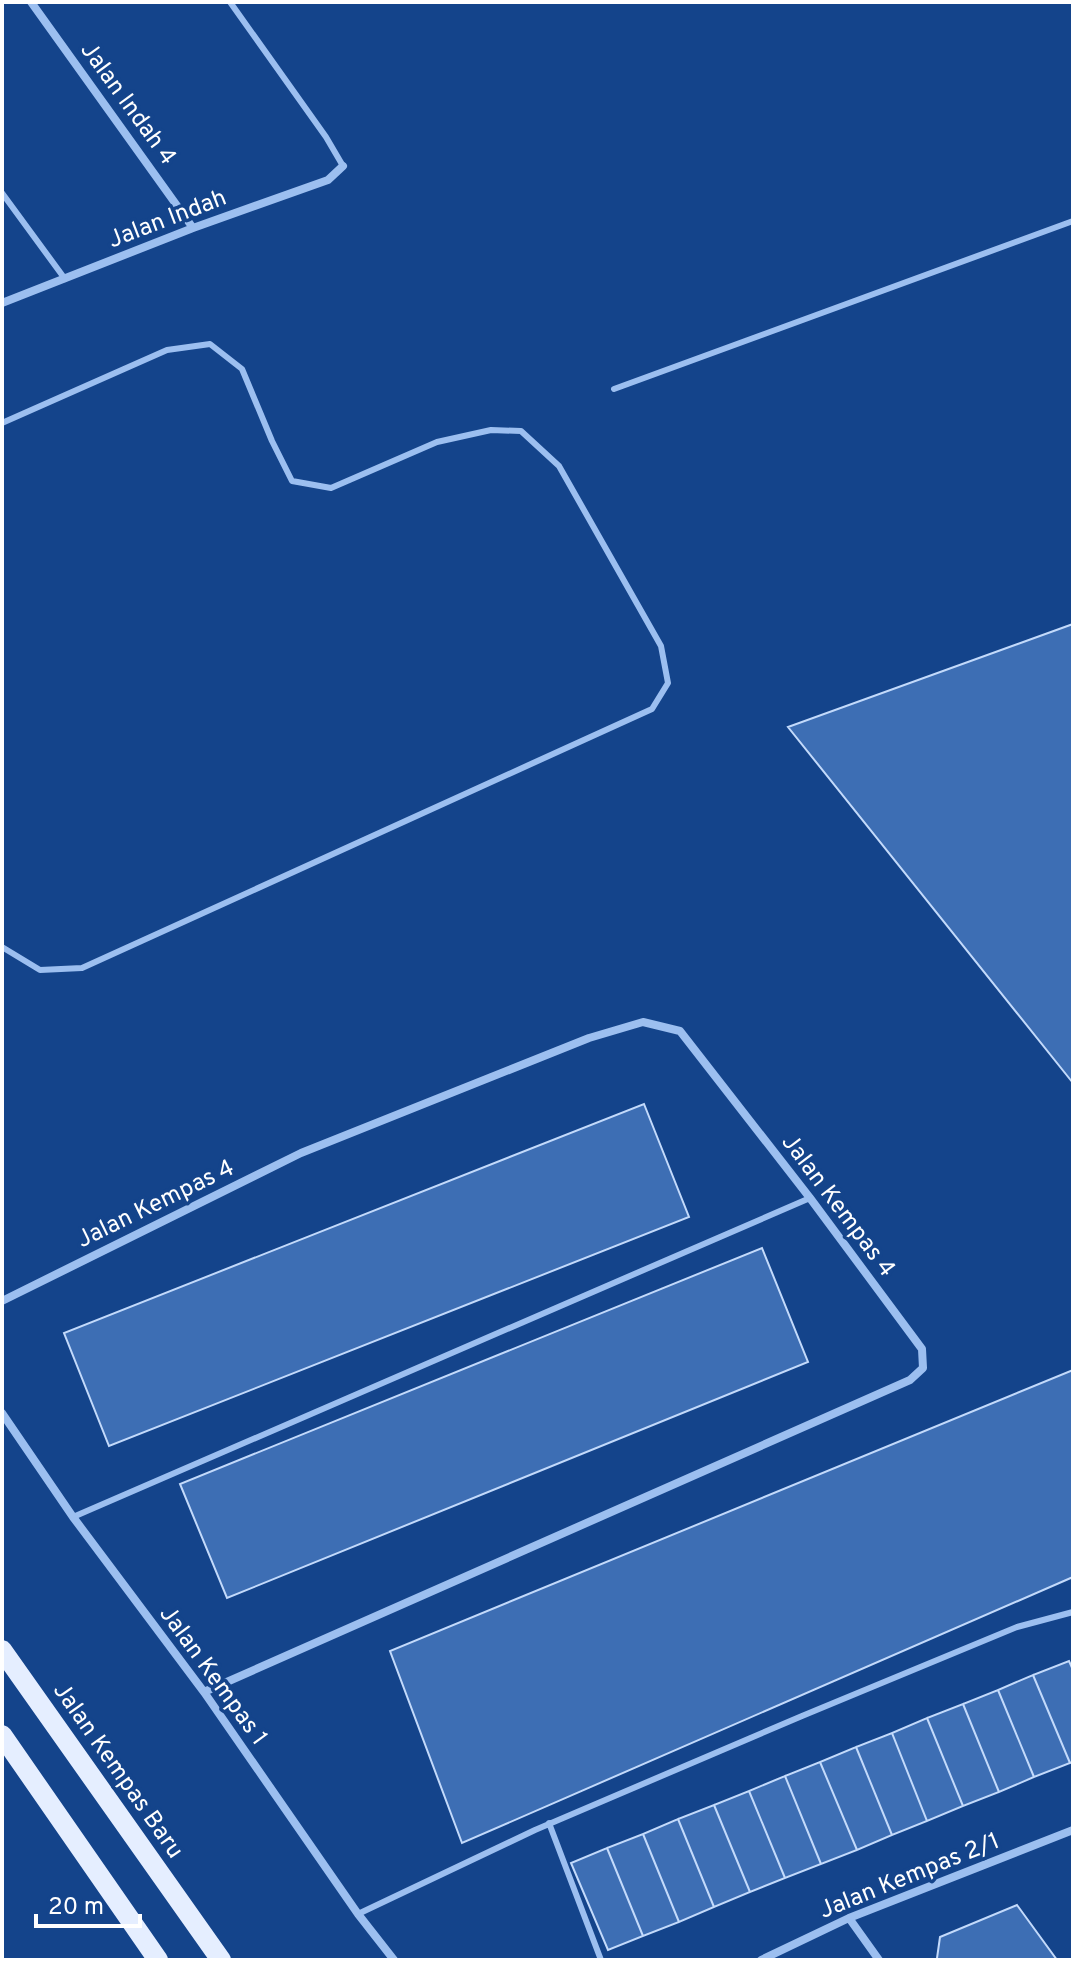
<svg xmlns="http://www.w3.org/2000/svg" width="1075" height="1962" viewBox="0 0 1075 1962" font-family="Overpass,sans-serif">
<style>
.building{fill:#3d6eb4;stroke:#c3dafb;stroke-width:2}
.lines{fill:none;stroke-linecap:round;stroke-linejoin:round}
.lane{stroke:#9cbff0;stroke-width:6}
.street{stroke:#9cbff0;stroke-width:8}
.primary{stroke:#e5eeff;stroke-width:20}
.labels{text-anchor:middle;stroke-width:7;stroke-linejoin:round;paint-order:stroke}
.street-label{font-size:24px;fill:#fff;stroke:#14448b}
</style>
<rect width="100%" height="100%" fill="#14448b"/>
<!-- building -->
<path class="building" d="M 1073,624 L 1073,1083 L 788,727 Z
M 644,1104 L 689,1217 L 109,1446 L 64,1333 Z
M 762,1248 L 808,1362 L 227,1598 L 180,1484 Z
M 1073,1370 L 1073,1577 L 462,1843 L 390,1651 Z
M 1069,1661 L 1073,1670 L 1073,1762 L 1070,1763 L 1033,1675 Z
M 1033,1675 L 1070,1763 L 1034,1777 L 998,1690 Z
M 998,1690 L 1034,1777 L 999,1792 L 963,1704 Z
M 963,1704 L 999,1792 L 963,1806 L 927,1718 Z
M 927,1718 L 963,1806 L 927,1821 L 892,1733 Z
M 892,1733 L 927,1821 L 892,1835 L 856,1747 Z
M 856,1747 L 892,1835 L 857,1850 L 820,1762 Z
M 820,1762 L 857,1850 L 821,1864 L 785,1776 Z
M 785,1776 L 821,1864 L 785,1878 L 749,1791 Z
M 749,1791 L 785,1878 L 750,1892 L 714,1805 Z
M 714,1805 L 750,1892 L 714,1907 L 678,1819 Z
M 678,1819 L 714,1907 L 679,1922 L 643,1834 Z
M 643,1834 L 679,1922 L 643,1936 L 607,1848 Z
M 607,1848 L 643,1936 L 608,1950 L 571,1863 Z
M 1017,1905 L 1057,1960 L 938,1960 L 937,1958 L 940,1937 Z"/>
<g class="lines">
<!-- lane -->
<path class="lane" d="M 230,2 L 326,137 L 343,166
M 2,193 L 65,279
M 614,389 L 1073,221
M 2,423 L 167,350 L 210,344 L 242,369 L 272,441 L 292,481 L 331,488 L 437,442 L 491,430 L 521,431 L 559,466 L 661,646 L 668,683 L 652,709 L 82,968 L 40,970 L 2,947
M 73,1517 L 810,1198
M 549,1823 L 601,1960
M 358,1914 L 535,1830 L 802,1716 L 1017,1627 L 1073,1612"/>
<!-- street -->
<path class="street" d="M 31,2 L 193,228
M 2,303 L 193,228 L 328,180 L 343,166
M 2,1301 L 301,1153 L 589,1038 L 643,1022 L 680,1031 L 810,1198 L 922,1349 L 923,1368 L 910,1380 L 204,1692
M 2,1413 L 73,1517 L 204,1692 L 358,1914 L 394,1960
M 849,1918 L 879,1960
M 761,1960 L 849,1918 L 1073,1830"/>
<!-- primary -->
<path class="primary" d="M 2,1650 L 221,1960
M 2,1735 L 158,1960"/>
</g>
<g class="labels">
<!-- street labels -->
<g class="street-label">
<text transform="translate(129 103) rotate(54)" y="8">Jalan Indah 4</text>
<text transform="translate(167 218) rotate(-21)" y="8">Jalan Indah</text>
<text transform="translate(155 1203) rotate(-26)" y="8">Jalan Kempas 4</text>
<text transform="translate(839 1205) rotate(53)" y="8">Jalan Kempas 4</text>
<text transform="translate(214 1675) rotate(54)" y="8">Jalan Kempas 1</text>
<text transform="translate(119 1770) rotate(55)" y="8">Jalan Kempas Baru</text>
<text transform="translate(909 1875) rotate(-22)" y="8">Jalan Kempas 2/1</text>
</g>
</g>
<!-- border -->
<rect width="1075" height="1962" fill="none" stroke="#ffffff" stroke-width="8"/>
<!-- scale -->
<path d="M36 1914v12h104v-12" fill="none" stroke="#ffffff" stroke-width="4"/>
<text x="48" y="1914" font-size="24" fill="#ffffff" stroke="#14448b" stroke-width="6" paint-order="stroke">20 m</text>
</svg>
